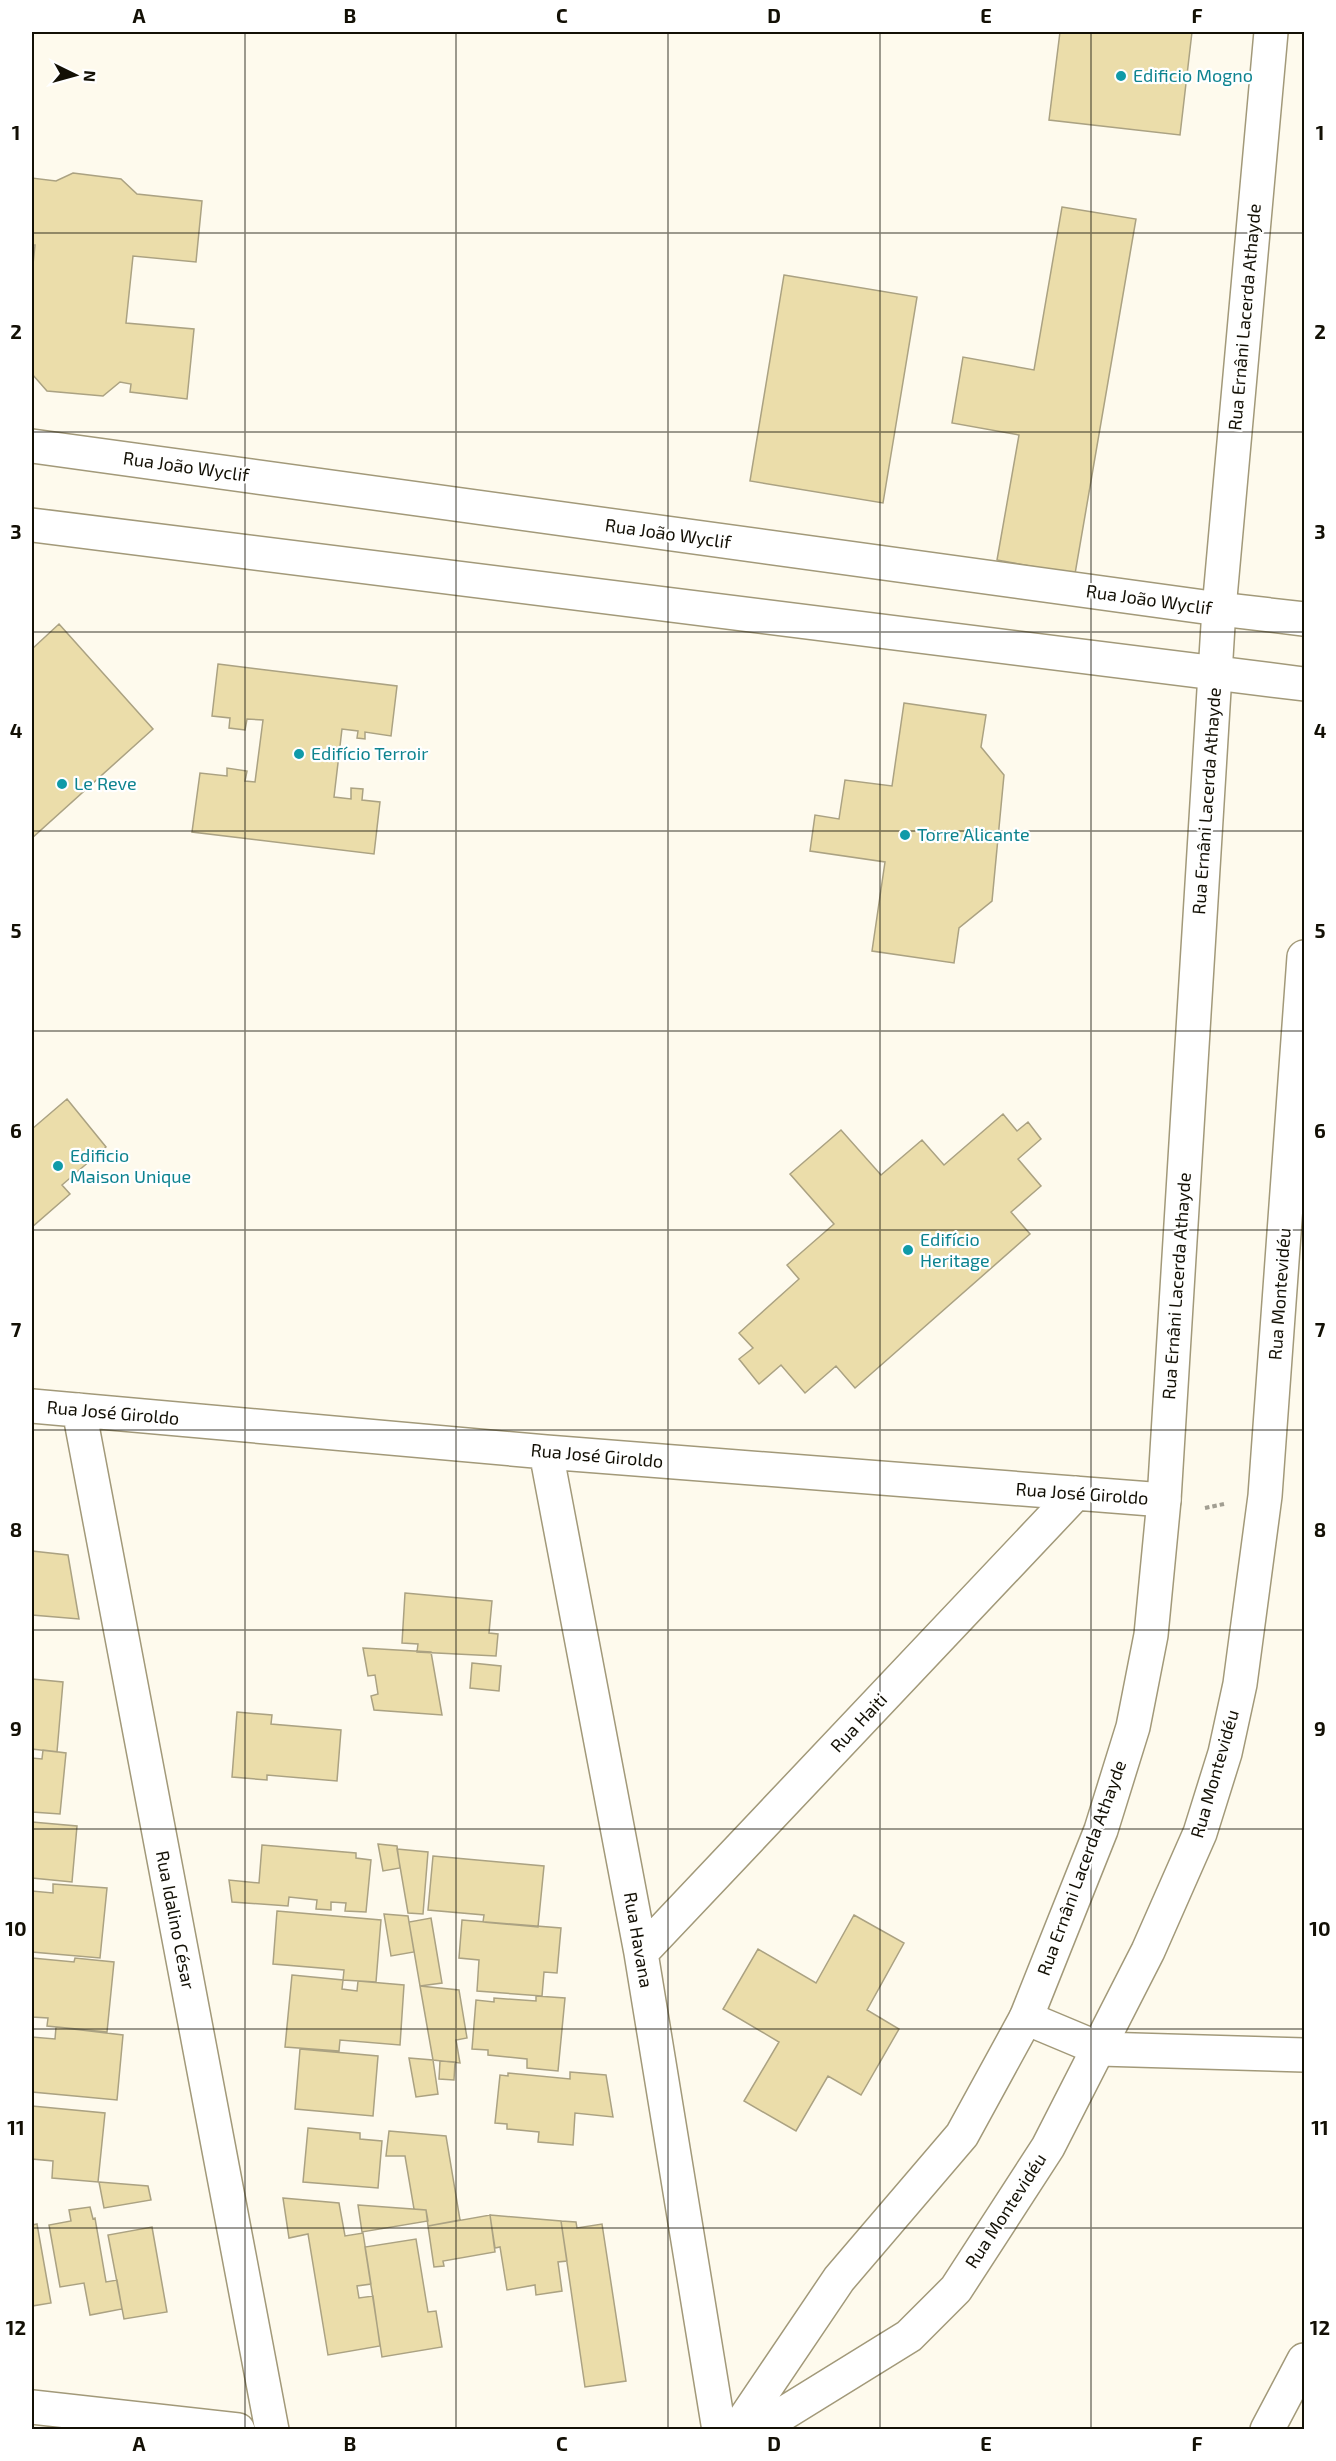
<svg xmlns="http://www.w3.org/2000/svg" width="1336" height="2461" viewBox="0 0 1336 2461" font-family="'Exo 2',sans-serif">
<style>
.building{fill:#ebddaa;stroke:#aba282;stroke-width:1.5}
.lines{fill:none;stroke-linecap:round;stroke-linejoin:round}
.minor-casing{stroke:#a29979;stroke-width:36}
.tertiary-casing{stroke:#a29979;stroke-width:36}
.path{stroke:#a29e92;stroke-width:4;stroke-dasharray:4.5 3;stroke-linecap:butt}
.minor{stroke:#fff;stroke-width:33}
.tertiary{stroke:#fff;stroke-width:33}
.grid{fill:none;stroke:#131005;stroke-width:1.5;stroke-opacity:0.55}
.culture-dot{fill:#0f9aa8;stroke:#fff;stroke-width:2}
.labels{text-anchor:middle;stroke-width:4.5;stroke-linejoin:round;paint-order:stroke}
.culture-label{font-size:18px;fill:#0d838f;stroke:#fff;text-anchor:start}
.street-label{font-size:18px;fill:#131005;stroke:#fff}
.neatline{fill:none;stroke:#131005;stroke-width:2}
.grid-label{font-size:20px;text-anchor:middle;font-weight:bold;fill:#131005}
</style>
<rect width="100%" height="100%" fill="#fefaed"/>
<!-- building -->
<path class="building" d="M 1060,32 L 1192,32 L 1180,135 L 1049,120 Z
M 73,173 L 121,179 L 137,194 L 202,201 L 196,262 L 133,256 L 126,323 L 194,329 L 187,399 L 130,392 L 131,384 L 120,382 L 103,396 L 47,391 L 32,374 L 32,274 L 35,245 L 32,245 L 32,178 L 56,181 Z
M 1062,207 L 1136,219 L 1075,574 L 997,560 L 1019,435 L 952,423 L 963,357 L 1034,370 Z
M 784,275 L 917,297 L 883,503 L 750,481 Z
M 59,624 L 153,729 L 32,838 L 32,649 Z
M 218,664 L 397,686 L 391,736 L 365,732 L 365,739 L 357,738 L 358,731 L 342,729 L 334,797 L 351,799 L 351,788 L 363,789 L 362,800 L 380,802 L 374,854 L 192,832 L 200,773 L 227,776 L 227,768 L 247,771 L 245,781 L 255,782 L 263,720 L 247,719 L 245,730 L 229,728 L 230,718 L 212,716 Z
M 904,703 L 986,715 L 981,747 L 1004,775 L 992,901 L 959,928 L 954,963 L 872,951 L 885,862 L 810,851 L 815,815 L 839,819 L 845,780 L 892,786 Z
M 67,1099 L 106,1147 L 62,1185 L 70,1194 L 32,1227 L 32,1129 Z
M 1003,1114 L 1017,1131 L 1028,1122 L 1041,1139 L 1018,1159 L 1041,1186 L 1011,1212 L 1030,1234 L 855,1388 L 836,1366 L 805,1393 L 781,1365 L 759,1384 L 739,1359 L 753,1348 L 739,1333 L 799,1279 L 787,1265 L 834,1224 L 790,1174 L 841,1130 L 881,1175 L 922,1140 L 944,1165 Z
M 32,1551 L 68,1555 L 79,1619 L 32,1615 Z
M 405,1593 L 492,1601 L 489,1633 L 498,1634 L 496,1656 L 417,1652 L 418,1644 L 402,1643 Z
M 363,1648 L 431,1652 L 442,1715 L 374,1710 L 371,1696 L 378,1694 L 375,1675 L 368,1676 Z
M 472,1663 L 501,1666 L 499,1691 L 470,1688 Z
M 32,1679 L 63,1682 L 57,1752 L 32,1749 Z
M 237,1712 L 272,1715 L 271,1724 L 341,1730 L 337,1781 L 267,1775 L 267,1780 L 232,1777 Z
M 43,1750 L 66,1753 L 60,1814 L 32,1812 L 32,1758 L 42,1759 Z
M 32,1822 L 77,1826 L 72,1882 L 32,1878 Z
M 378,1844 L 397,1846 L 400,1868 L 383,1871 Z
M 262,1845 L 356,1853 L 356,1858 L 371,1860 L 366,1912 L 345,1911 L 346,1903 L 331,1902 L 331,1910 L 316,1909 L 317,1900 L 289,1897 L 288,1906 L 232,1902 L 229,1880 L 259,1883 Z
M 397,1849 L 428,1852 L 423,1914 L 408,1913 Z
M 433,1856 L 544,1866 L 538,1927 L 483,1922 L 484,1915 L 428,1910 Z
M 53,1884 L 107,1888 L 100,1958 L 32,1952 L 32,1891 L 53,1893 Z
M 277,1911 L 381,1920 L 376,1982 L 343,1980 L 344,1970 L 273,1964 Z
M 384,1914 L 408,1916 L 414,1952 L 391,1956 Z
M 854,1915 L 904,1943 L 867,2010 L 899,2029 L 861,2095 L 828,2076 L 796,2131 L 744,2101 L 779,2042 L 723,2009 L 758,1949 L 816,1983 Z
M 431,1918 L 442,1983 L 420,1986 L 409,1922 Z
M 462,1920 L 561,1928 L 557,1973 L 544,1972 L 542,1996 L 477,1991 L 479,1960 L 459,1958 Z
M 32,1958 L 74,1962 L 75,1958 L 114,1962 L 107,2032 L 47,2026 L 48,2018 L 32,2017 Z
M 292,1975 L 343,1980 L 342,1989 L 357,1991 L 358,1981 L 404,1985 L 400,2045 L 340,2040 L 339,2051 L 285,2047 Z
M 420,1986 L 459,1990 L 467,2038 L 456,2040 L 460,2063 L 433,2060 Z
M 536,1996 L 565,1998 L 558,2071 L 527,2068 L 527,2059 L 488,2055 L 488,2050 L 472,2049 L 476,2000 L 494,2002 L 494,1998 L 536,2001 Z
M 56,2027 L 123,2035 L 117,2100 L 32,2092 L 32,2037 L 55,2039 Z
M 300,2049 L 378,2056 L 373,2116 L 295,2109 Z
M 409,2058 L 433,2060 L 438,2094 L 416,2097 Z
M 440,2061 L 455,2062 L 454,2080 L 439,2079 Z
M 570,2072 L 606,2075 L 613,2117 L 575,2113 L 573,2145 L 538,2142 L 539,2132 L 507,2129 L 507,2124 L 495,2123 L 500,2075 L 508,2076 L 508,2073 L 570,2079 Z
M 32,2106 L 105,2113 L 98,2182 L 52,2178 L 53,2161 L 32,2159 Z
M 308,2128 L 360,2133 L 360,2139 L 382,2141 L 378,2188 L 303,2182 Z
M 389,2131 L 446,2136 L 460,2220 L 428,2226 L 426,2210 L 414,2209 L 405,2156 L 386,2156 Z
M 99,2182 L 148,2186 L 151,2200 L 104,2208 Z
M 283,2198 L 339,2203 L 345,2236 L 363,2233 L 371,2284 L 357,2286 L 359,2298 L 373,2296 L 380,2346 L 328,2355 L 308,2234 L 289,2238 Z
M 358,2205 L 426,2210 L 428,2221 L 362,2232 Z
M 90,2207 L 93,2219 L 95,2218 L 106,2282 L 117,2280 L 122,2309 L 90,2315 L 84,2283 L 60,2287 L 49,2225 L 71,2221 L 69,2210 Z
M 490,2215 L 495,2252 L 443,2261 L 444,2266 L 434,2267 L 428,2226 Z
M 490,2215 L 561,2221 L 567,2261 L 558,2262 L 562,2291 L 536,2295 L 535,2285 L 507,2290 L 500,2247 L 495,2248 Z
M 561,2221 L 576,2222 L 577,2228 L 602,2224 L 626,2381 L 585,2387 Z
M 37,2224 L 51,2303 L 32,2306 L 32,2225 Z
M 152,2227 L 167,2312 L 124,2319 L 108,2235 Z
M 416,2239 L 428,2312 L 436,2311 L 442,2347 L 382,2357 L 365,2247 Z"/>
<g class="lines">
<defs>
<path id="minor" d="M 32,446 L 1219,609 L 1304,619
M 32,525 L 1304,684
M 32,1406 L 546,1452 L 1164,1500
M 79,1410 L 272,2430
M 546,1452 L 641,1953 L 719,2430
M 641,1953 L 1076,1493
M 1026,2018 L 1100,2049 L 1304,2055
M 32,2407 L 238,2430
M 1267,2430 L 1304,2360"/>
<path id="tertiary" d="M 737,2430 L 839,2279 L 962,2135 L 1026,2018 L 1101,1830 L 1133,1727 L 1151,1635 L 1164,1500 L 1219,609 L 1271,32
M 757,2430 L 909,2336 L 956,2289 L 1048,2147 L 1148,1951 L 1200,1833 L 1225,1753 L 1240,1684 L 1265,1496 L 1304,957"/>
</defs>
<!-- minor casing -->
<use href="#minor" class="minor-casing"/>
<!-- tertiary casing -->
<use href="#tertiary" class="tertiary-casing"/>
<!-- path -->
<path class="path" d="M 1205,1508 L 1224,1504"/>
<!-- minor -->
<use href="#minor" class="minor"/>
<!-- tertiary -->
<use href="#tertiary" class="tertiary"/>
</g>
<!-- grid -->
<path class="grid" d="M 245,32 L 245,2430M 456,32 L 456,2430M 668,32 L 668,2430M 880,32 L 880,2430M 1091,32 L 1091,2430M 32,233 L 1304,233M 32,432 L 1304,432M 32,632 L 1304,632M 32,831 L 1304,831M 32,1031 L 1304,1031M 32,1230 L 1304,1230M 32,1430 L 1304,1430M 32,1630 L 1304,1630M 32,1829 L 1304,1829M 32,2029 L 1304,2029M 32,2228 L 1304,2228"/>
<!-- markers -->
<g class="culture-dot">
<circle cx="1121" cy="76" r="6"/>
<circle cx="299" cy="754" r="6"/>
<circle cx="62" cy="784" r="6"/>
<circle cx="905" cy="835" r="6"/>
<circle cx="58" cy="1166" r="6"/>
<circle cx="908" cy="1250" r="6"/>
</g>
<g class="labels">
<!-- culture labels -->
<g class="culture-label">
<text x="1133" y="82">Edificio Mogno</text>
<text x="311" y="760">Edifício Terroir</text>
<text x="74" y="790">Le Reve</text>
<text x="917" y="841">Torre Alicante</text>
<text x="70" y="1162">Edificio<tspan x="70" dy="21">Maison Unique</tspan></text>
<text x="920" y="1246">Edifício<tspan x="920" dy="21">Heritage</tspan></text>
</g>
<!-- street labels -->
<g class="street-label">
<text transform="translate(1245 317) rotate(-85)" y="6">Rua Ernâni Lacerda Athayde</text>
<text transform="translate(186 467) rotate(8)" y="6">Rua João Wyclif</text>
<text transform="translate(668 534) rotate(8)" y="6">Rua João Wyclif</text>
<text transform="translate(1149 600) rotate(8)" y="6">Rua João Wyclif</text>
<text transform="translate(1207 801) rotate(-86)" y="6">Rua Ernâni Lacerda Athayde</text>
<text transform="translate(1177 1286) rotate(-86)" y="6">Rua Ernâni Lacerda Athayde</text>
<text transform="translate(1280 1294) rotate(-86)" y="6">Rua Montevidéu</text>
<text transform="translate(113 1413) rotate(5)" y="6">Rua José Giroldo</text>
<text transform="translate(597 1456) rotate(5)" y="6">Rua José Giroldo</text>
<text transform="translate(1082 1494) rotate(4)" y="6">Rua José Giroldo</text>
<text transform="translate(859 1723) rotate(-47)" y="6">Rua Haiti</text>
<text transform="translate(1215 1774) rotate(-74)" y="6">Rua Montevidéu</text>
<text transform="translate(1082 1868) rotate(-70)" y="6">Rua Ernâni Lacerda Athayde</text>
<text transform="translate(175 1920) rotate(79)" y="6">Rua Idalino César</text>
<text transform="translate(638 1940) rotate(80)" y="6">Rua Havana</text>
<text transform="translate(1006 2211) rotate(-57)" y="6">Rua Montevidéu</text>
</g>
</g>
<!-- border -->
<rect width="1336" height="2461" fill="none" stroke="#ffffff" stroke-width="66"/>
<!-- north arrow -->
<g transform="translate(75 75) rotate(95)" stroke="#ffffff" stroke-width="4.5" paint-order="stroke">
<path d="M0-4.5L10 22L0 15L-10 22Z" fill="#131005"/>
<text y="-9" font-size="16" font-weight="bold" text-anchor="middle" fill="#131005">N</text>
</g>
<rect x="33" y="33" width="1270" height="2395" class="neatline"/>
<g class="grid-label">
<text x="139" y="23">A</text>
<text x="350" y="23">B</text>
<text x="562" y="23">C</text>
<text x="774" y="23">D</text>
<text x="986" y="23">E</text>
<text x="1197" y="23">F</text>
<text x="16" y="140">1</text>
<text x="1320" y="140">1</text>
<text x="16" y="339">2</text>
<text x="1320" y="339">2</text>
<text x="16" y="539">3</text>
<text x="1320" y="539">3</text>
<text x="16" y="738">4</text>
<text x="1320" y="738">4</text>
<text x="16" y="938">5</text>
<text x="1320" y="938">5</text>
<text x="16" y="1138">6</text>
<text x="1320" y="1138">6</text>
<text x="16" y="1337">7</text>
<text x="1320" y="1337">7</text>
<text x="16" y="1537">8</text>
<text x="1320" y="1537">8</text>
<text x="16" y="1736">9</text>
<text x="1320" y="1736">9</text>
<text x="16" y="1936">10</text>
<text x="1320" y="1936">10</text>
<text x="16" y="2135">11</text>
<text x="1320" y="2135">11</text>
<text x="16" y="2335">12</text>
<text x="1320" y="2335">12</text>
<text x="139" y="2451">A</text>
<text x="350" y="2451">B</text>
<text x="562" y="2451">C</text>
<text x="774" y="2451">D</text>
<text x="986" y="2451">E</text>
<text x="1197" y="2451">F</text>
</g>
</svg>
